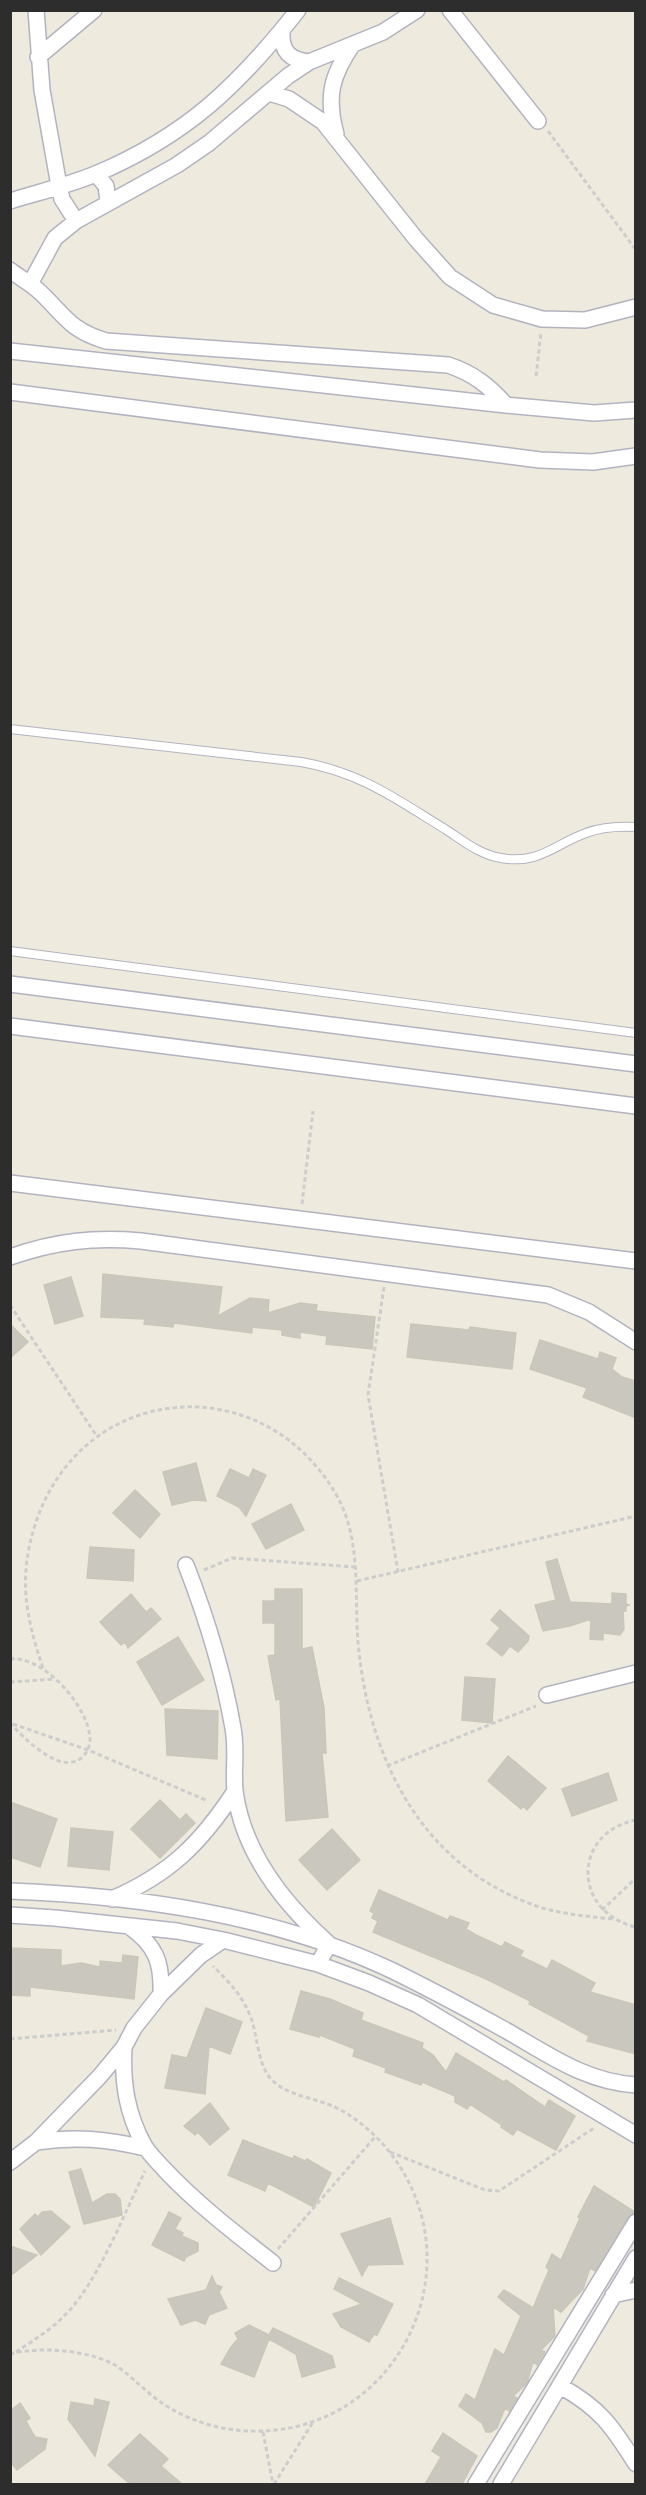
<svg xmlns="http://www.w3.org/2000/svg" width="646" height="2495" viewBox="0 0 646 2495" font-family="'Sofia Sans Condensed',sans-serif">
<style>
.building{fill:#cac7be;stroke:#cac7b8;stroke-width:1.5}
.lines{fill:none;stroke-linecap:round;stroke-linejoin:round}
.lane-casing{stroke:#b2b3c1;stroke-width:10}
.street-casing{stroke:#b2b3c1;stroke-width:18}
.path{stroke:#cdcdcd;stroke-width:3;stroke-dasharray:4.5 3;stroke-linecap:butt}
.lane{stroke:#fff;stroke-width:8}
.street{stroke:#fff;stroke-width:15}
</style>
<rect width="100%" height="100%" fill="#efeade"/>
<!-- building -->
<path class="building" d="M 103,1274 L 222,1287 L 218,1316 L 250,1298 L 269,1300 L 268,1313 L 300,1303 L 317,1305 L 316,1311 L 375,1317 L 372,1349 L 326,1344 L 327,1336 L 300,1332 L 300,1338 L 282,1335 L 282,1330 L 252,1327 L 252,1333 L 174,1323 L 173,1327 L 144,1324 L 145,1319 L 101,1317 Z
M 71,1277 L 83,1316 L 55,1324 L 44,1285 Z
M 10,1324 L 28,1342 L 10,1358 Z
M 411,1324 L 469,1330 L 470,1327 L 516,1333 L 512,1369 L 407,1357 Z
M 540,1340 L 598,1359 L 600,1352 L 616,1358 L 612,1369 L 622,1377 L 636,1381 L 636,1418 L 583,1397 L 587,1388 L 530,1369 Z
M 196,1463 L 206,1501 L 194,1500 L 172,1505 L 163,1472 Z
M 230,1469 L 249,1478 L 253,1469 L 266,1475 L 246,1516 L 239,1507 L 217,1496 Z
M 135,1490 L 160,1514 L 140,1538 L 113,1513 Z
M 291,1504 L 304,1530 L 266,1549 L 252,1524 Z
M 90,1547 L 134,1550 L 133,1581 L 87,1578 Z
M 557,1559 L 570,1602 L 612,1604 L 612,1593 L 626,1594 L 626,1604 L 629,1605 L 626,1606 L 626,1611 L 623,1611 L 624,1629 L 620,1635 L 603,1633 L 603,1640 L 590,1639 L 591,1619 L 570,1626 L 543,1631 L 535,1605 L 556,1600 L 546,1562 Z
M 275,1589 L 302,1589 L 302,1649 L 312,1647 L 324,1708 L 326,1753 L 322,1753 L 328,1817 L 286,1821 L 280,1699 L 276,1700 L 268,1656 L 275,1655 L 275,1623 L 263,1623 L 263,1601 L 275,1601 Z
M 131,1594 L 146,1612 L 151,1608 L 161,1619 L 128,1648 L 125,1642 L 121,1645 L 100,1622 Z
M 500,1610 L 529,1636 L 528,1641 L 518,1652 L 510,1646 L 502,1656 L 487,1644 L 500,1628 L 491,1620 Z
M 178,1637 L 204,1680 L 162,1705 L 137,1662 Z
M 465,1677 L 495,1679 L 492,1723 L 462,1720 Z
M 165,1709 L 218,1711 L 217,1759 L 167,1755 Z
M 508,1756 L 546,1788 L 527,1810 L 523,1806 L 521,1809 L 488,1781 Z
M 608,1773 L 617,1800 L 572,1816 L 562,1789 Z
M 160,1800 L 180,1820 L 186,1814 L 195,1823 L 160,1858 L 131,1829 Z
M 10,1802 L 57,1819 L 40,1867 L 10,1857 Z
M 71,1828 L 113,1832 L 109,1870 L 68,1866 Z
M 332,1829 L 360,1860 L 327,1890 L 299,1860 Z
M 379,1890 L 448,1920 L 450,1916 L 469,1923 L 466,1929 L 476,1935 L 502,1947 L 505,1942 L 523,1951 L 520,1956 L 547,1969 L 552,1960 L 595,1983 L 590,1992 L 636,2005 L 636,2054 L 587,2041 L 589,2036 L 529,2004 L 530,2001 L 484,1978 L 373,1932 L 378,1921 L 372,1918 L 374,1913 L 370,1911 Z
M 10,1948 L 61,1950 L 61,1966 L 81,1963 L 100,1967 L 100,1961 L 122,1963 L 123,1955 L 138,1957 L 134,1999 L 30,1987 L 30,1996 L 10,1995 Z
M 301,1991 L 330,1999 L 363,2013 L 361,2020 L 423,2043 L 422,2048 L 433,2055 L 446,2072 L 456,2053 L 504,2082 L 506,2080 L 545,2107 L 549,2100 L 575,2116 L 556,2150 L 517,2129 L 513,2135 L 501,2127 L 502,2125 L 470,2104 L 467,2109 L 455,2102 L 455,2096 L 422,2082 L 421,2085 L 385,2072 L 386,2068 L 353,2056 L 355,2049 L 320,2035 L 319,2037 L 290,2029 Z
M 206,2008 L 242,2022 L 230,2054 L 209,2046 L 205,2094 L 165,2088 L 172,2055 L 187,2058 Z
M 210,2103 L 229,2129 L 210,2145 L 198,2132 L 195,2135 L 184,2126 Z
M 243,2140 L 293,2159 L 294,2156 L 305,2161 L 307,2159 L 331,2173 L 314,2207 L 268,2183 L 265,2191 L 228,2175 Z
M 81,2169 L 92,2203 L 107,2194 L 115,2194 L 120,2199 L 122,2215 L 84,2224 L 69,2172 Z
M 594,2186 L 635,2212 L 628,2217 L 595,2271 L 590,2268 L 583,2289 L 561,2312 L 553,2307 L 555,2336 L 541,2350 L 545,2352 L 537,2365 L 533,2362 L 527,2383 L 513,2396 L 517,2398 L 509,2411 L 505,2408 L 497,2428 L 491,2432 L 486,2432 L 482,2423 L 459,2406 L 466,2394 L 475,2400 L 495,2349 L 504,2355 L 521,2316 L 498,2297 L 504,2290 L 533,2308 L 549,2270 L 546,2267 L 552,2254 L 561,2260 L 580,2218 L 578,2217 Z
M 51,2211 L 70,2227 L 41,2255 L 20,2229 L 35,2214 L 38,2217 L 42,2212 Z
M 169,2212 L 181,2218 L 175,2229 L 183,2233 L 182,2236 L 198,2243 L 198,2251 L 186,2257 L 184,2261 L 152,2245 Z
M 390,2218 L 403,2264 L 368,2265 L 362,2276 L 341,2234 Z
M 10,2246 L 37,2255 L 10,2276 Z
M 212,2276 L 216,2285 L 222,2287 L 219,2292 L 227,2308 L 209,2315 L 205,2324 L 195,2320 L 181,2325 L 168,2299 L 206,2290 Z
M 339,2278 L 393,2304 L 377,2335 L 374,2334 L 369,2342 L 341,2327 L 333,2314 L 362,2304 L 334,2289 Z
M 249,2325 L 269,2335 L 273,2328 L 332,2356 L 335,2367 L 302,2377 L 296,2354 L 269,2339 L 254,2377 L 221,2364 L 231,2347 L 238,2339 L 235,2333 Z
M 95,2399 L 109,2402 L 95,2456 L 68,2419 L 71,2402 L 94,2406 Z
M 20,2403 L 30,2418 L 26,2421 L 35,2437 L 47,2439 L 45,2449 L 17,2470 L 10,2461 L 10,2411 Z
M 443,2433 L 477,2456 L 462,2484 L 425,2484 L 441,2457 L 432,2451 Z
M 140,2434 L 168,2459 L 161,2466 L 182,2484 L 130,2484 L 108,2465 Z"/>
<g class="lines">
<defs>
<path id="lane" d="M 10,729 L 301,762 C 360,772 396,799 445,829 C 462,840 480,855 501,858 C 539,865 555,844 586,833 C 601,827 619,826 636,827
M 10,951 L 636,1033"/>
<path id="street" d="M 36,10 L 42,90 L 59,186 L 62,199 L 76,221
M 450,10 L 538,121
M 282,31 C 281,51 289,60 309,62
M 38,57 L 94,10
M 269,93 L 289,99 L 323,122 L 416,239 L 450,277 L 493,305 L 542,319 L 585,320 L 636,307
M 336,134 C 326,97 331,76 353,44
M 96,174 L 106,186 L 108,201
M 10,201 C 39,192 70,185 98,173 C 187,135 239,85 298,10
M 10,270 C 20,278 32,284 41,293 C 66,317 70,330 106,341 L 448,365 C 473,373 489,386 506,405
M 30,284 L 55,238 L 76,221 L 177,165 L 209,143 L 288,76 L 309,62 L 383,32 L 417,10
M 10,351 L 506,405 L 594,413 L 636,410
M 10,392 L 540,460 L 593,462 L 636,456
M 10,984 L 636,1064
M 10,1026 L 636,1106
M 10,1183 L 636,1261
M 10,1257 C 56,1241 93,1237 141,1241 L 548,1295 L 589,1312 L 636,1342
M 186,1565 C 207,1619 223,1671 233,1728 C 237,1749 233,1771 235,1791 C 243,1853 285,1905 329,1944 L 318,1964
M 547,1695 L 636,1673
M 10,1891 C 139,1896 274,1915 391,1970 C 430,1989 469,2010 507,2031 C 549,2055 586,2082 636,2085
M 112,1899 C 170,1874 201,1843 235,1791
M 10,1915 L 55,1918 L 177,1931 L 223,1940 L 318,1964 L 369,1983 L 418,2005 L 636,2135
M 130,1927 C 156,1946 162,1962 161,1994
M 124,2047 C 122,2083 127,2114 144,2145 C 149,2154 158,2162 165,2170 C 198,2205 235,2233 273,2263
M 36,2142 C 76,2136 106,2139 145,2148
M 10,2162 L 36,2142 L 100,2076 L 124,2047 L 134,2028 L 161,1994 L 201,1955 L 223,1940
M 613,2295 L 636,2290
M 560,2386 C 600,2408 612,2426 636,2464
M 476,2484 L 636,2222
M 501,2484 L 636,2258"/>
</defs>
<!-- lane casing -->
<use href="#lane" class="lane-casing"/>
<!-- street casing -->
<use href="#street" class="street-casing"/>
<!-- path -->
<path class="path" d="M 548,131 L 636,250
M 536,376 L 541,333
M 302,1204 L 313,1111
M 384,1287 L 368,1395 L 398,1572
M 10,1305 L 96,1435
M 204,1570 L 232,1558 L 355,1567
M 357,1581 L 636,1516
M 10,1659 C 44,1655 91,1709 90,1741 C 89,1749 85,1757 78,1760 C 57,1772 24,1738 10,1723
M 43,1668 C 25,1615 18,1576 36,1522 C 84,1380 264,1367 337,1496 C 362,1541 354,1594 358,1642 C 368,1756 419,1862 531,1904 C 557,1914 585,1916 613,1919
M 10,1682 L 54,1679
M 13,1724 L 88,1750 L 208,1801
M 387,1766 L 536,1706
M 636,1820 C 571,1833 573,1913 636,1927
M 602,1910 L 636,1878
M 10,2039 L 116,2030
M 390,2152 L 485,2190 L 499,2191 L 594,2128
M 278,2249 L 375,2137
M 16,2352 C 34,2340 52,2329 67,2313 C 98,2281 125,2212 145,2171
M 10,2354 C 40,2346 88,2350 115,2365 C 129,2374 141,2387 155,2398 C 177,2415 207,2427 236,2430 C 389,2447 485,2271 388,2150 C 373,2132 352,2114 330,2105 C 310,2097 286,2095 271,2079 C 257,2063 258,2037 251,2018 C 243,1996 229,1982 213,1966
M 263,2432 L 273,2484
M 274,2484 L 313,2422"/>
<!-- lane -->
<use href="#lane" class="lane"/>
<!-- street -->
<use href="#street" class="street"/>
</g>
<!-- border -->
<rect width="646" height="2495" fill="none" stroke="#2d2d2d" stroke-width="24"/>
</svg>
